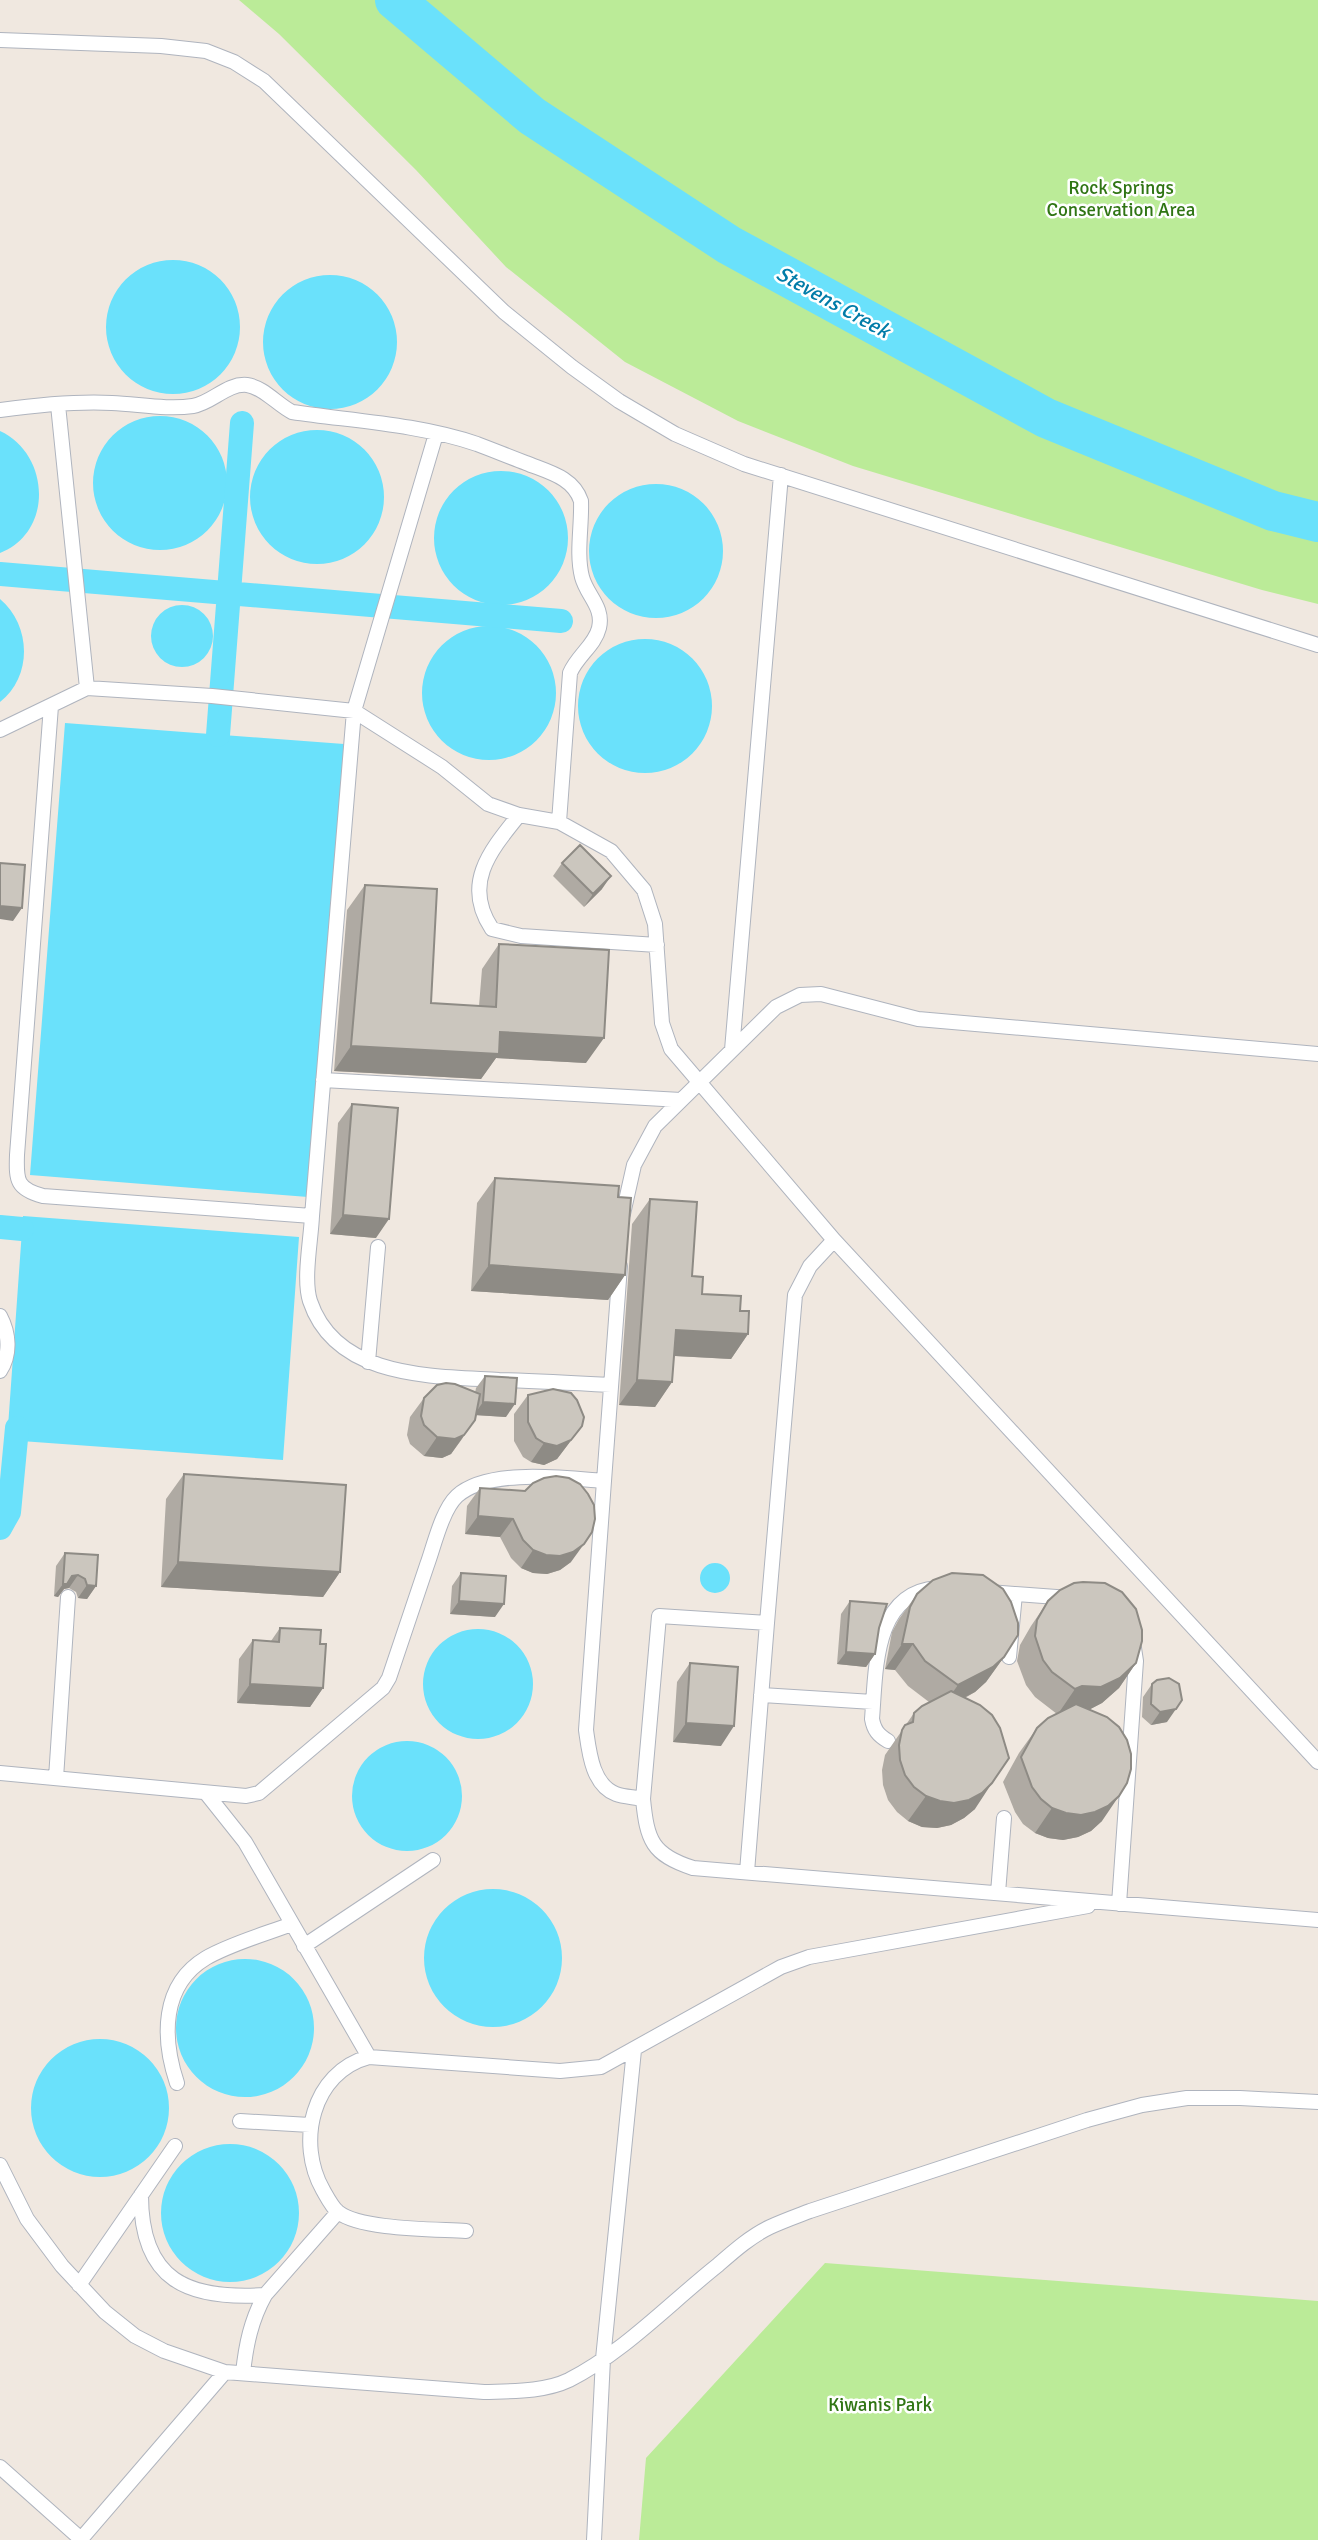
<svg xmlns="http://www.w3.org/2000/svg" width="1318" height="2540" viewBox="0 0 1318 2540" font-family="Signika,sans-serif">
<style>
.green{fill:#bbeb98}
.water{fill:#6ae1fb}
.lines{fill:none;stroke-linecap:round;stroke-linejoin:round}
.canal{stroke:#6ae1fb;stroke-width:24}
.river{stroke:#6ae1fb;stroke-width:40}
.service-casing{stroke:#afb4be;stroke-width:16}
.service{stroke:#fff;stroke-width:14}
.wall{fill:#afaaa3}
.shaded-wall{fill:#8e8b85}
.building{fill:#cbc6be;stroke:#8e8b85;stroke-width:2}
.labels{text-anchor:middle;stroke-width:5;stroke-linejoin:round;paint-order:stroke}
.park-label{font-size:19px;fill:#307514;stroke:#fff}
.water-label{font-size:21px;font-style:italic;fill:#017ca8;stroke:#fff}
</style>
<rect width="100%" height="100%" fill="#f0e8e0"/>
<!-- green -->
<path class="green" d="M 239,0 L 1318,0 L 1318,604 L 1262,590 L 853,466 L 738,421 L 625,362 L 506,267 L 416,170 L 279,34 Z
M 825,2263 L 1318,2301 L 1318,2540 L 639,2540 L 646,2458 Z"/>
<!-- water -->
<path class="water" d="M106 327a67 67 0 1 1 134 0a67 67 0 1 1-134 0Z
M263 342a67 67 0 1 1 134 0a67 67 0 1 1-134 0Z
M93 483a67 67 0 1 1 134 0a67 67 0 1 1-134 0Z
M250 497a67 67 0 1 1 134 0a67 67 0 1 1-134 0Z
M 0,431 C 50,454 54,532 0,553 Z
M434 538a67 67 0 1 1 134 0a67 67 0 1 1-134 0Z
M589 551a67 67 0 1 1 134 0a67 67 0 1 1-134 0Z
M 0,599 C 31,625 33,676 0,702 Z
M151 636a31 31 0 1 1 62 0a31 31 0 1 1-62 0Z
M422 693a67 67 0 1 1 134 0a67 67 0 1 1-134 0Z
M578 706a67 67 0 1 1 134 0a67 67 0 1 1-134 0Z
M 65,723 L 344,744 L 308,1197 L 30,1175 Z
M 23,1216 L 299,1237 L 283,1460 L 21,1441 L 22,1428 L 8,1427 Z
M700 1578a15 15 0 1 1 30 0a15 15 0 1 1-30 0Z
M423 1684a55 55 0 1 1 110 0a55 55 0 1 1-110 0Z
M352 1796a55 55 0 1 1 110 0a55 55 0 1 1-110 0Z
M424 1958a69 69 0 1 1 138 0a69 69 0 1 1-138 0Z
M176 2028a69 69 0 1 1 138 0a69 69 0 1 1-138 0Z
M31 2108a69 69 0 1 1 138 0a69 69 0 1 1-138 0Z
M161 2213a69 69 0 1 1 138 0a69 69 0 1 1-138 0Z"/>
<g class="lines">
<!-- canal -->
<path class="canal" d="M 0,574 L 561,621
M 218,735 L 242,423
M 0,1227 L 22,1229
M 0,1528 L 9,1512 L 17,1428"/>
<!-- river -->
<path class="river" d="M 395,0 L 532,116 L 729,245 L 1046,418 L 1273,511 L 1318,522"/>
<defs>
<path id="service" d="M 0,40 L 161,46 L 206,51 L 234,62 L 264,81 L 504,312 L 572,367 L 619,401 L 675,434 L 744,464 L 1318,645
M 58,405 L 87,688
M 0,410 C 37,405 75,401 112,403 C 138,404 167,410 193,406 C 212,403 227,383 247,385 C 263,387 278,405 292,412 C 353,421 418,424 477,444 C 493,450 510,457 526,463 C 548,472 573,477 581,501 C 582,526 576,553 582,577 C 587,596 604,607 599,628 C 595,645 577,656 570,673 L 559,822
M 436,434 L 354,711 L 312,1216 C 311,1240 303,1279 310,1301 C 336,1379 433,1376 499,1380 C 536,1381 574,1383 611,1385
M 51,706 L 17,1155 C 16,1181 17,1189 43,1196 L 312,1216
M 0,730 L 87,688 L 212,696 L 354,711 L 442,767 L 488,804 L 519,815 L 559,822 L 611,851 L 644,890 L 655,924 L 662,1023 L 671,1049 L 834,1240
M 519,815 C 490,851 462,884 492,929 L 521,936 L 657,945
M 732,1050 L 781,475
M 323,1080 L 681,1100
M 623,1214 L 634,1165 L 655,1126 L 776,1007 L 800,995 L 821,994 L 918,1019 L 1318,1054
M 0,1316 C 9,1333 11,1354 0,1371
M 368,1362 L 378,1247
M 604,1481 L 620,1266
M 989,1592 L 1070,1598
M 1009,1657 L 1015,1594
M 761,1695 L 873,1702
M 888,1741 C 878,1735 874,1730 872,1719 C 876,1671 873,1593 937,1588
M 1318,1762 L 834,1240 L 810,1266 L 795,1295 L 767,1623 L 659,1616 L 643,1799 C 647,1840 652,1855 693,1868 L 1318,1920
M 0,1773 L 246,1796 L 259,1793 L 383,1688 L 389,1678 C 402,1640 414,1603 427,1565 C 434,1546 442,1510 457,1496 C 488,1468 565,1478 604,1481 L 586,1730 C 589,1751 592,1785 616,1794 C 624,1797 635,1797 643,1799
M 56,1778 L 68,1597
M 206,1793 L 245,1842 L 369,2057
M 747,1872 L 767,1623
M 998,1893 L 1004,1818
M 1119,1904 L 1136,1661 L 1134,1648
M 304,1946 L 433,1860
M 177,2083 C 162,2038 161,1985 206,1958 C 230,1944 265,1934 292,1924
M 240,2121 L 310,2125
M 0,2165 L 27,2219 L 62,2266 L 105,2312 L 135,2336 L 164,2351 L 225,2372 L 484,2392 C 512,2391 544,2392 569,2380 C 624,2352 670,2303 718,2265 C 734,2251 751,2236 770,2227 C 783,2221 797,2216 810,2211 L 1087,2120 L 1142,2105 L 1187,2098 L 1240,2098 L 1318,2102
M 141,2195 C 141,2281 188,2300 265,2295
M 466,2231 C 435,2229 361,2230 338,2212 C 332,2207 327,2197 323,2190 C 296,2143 312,2072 369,2057 L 560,2071 L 601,2067 L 781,1967 L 809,1957 L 1088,1906
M 79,2285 L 175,2146
M 243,2373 C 246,2345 251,2320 265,2295 L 338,2212
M 0,2467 L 82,2540
M 81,2539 L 225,2372
M 594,2540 L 603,2359 L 634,2050"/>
</defs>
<!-- service casing -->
<use href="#service" class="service-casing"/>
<!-- service -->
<use href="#service" class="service"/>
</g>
<!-- wall -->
<path class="wall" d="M 562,863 L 602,889 L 584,907 L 553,876 Z
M 365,885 L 431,1003 L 479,1006 L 482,969 L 499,944 L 586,1063 L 496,1058 L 481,1079 L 334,1071 L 347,910 Z
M 352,1104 L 376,1238 L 330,1234 L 338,1123 Z
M 495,1178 L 618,1197 L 625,1275 L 608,1300 L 471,1291 L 477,1203 Z
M 650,1199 L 702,1294 L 740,1311 L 748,1334 L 731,1359 L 674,1356 L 672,1382 L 655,1407 L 619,1405 L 632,1224 Z
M 485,1376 L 506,1417 L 476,1415 L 462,1439 L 451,1454 L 442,1458 L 424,1456 L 410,1444 L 407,1435 L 410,1417 L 424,1398 L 475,1393 L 476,1388 Z
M 528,1395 L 582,1426 L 557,1459 L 544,1465 L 531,1462 L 523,1457 L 514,1441 L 514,1414 Z
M 184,1474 L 340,1572 L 323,1597 L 161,1587 L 166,1499 Z
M 480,1488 L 525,1491 L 571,1562 L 560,1570 L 547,1574 L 533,1573 L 521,1568 L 511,1558 L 500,1537 L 465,1534 L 467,1506 Z
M 65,1553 L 96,1586 L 87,1599 L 78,1598 L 76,1592 L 69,1588 L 64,1589 L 58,1597 L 54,1596 L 56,1566 Z
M 461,1573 L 495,1617 L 450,1614 L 452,1586 Z
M 917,1594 L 1004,1657 L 986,1682 L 975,1692 L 965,1698 L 975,1809 L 964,1818 L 951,1825 L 937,1828 L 922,1827 L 908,1821 L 897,1812 L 888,1800 L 883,1785 L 882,1770 L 885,1755 L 914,1713 L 929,1702 L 908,1686 L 895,1670 L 885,1669 L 892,1632 L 899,1619 Z
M 850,1601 L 879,1628 L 875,1654 L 866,1667 L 837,1664 L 841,1614 Z
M 1048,1601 L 1136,1663 L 1119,1688 L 1102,1703 L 1090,1709 L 1102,1821 L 1091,1831 L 1078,1837 L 1063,1840 L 1048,1838 L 1035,1833 L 1023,1824 L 1015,1812 L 1003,1782 L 1019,1753 L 1037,1728 L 1057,1714 L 1035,1697 L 1026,1685 L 1017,1661 L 1020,1645 L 1031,1626 Z
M 280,1628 L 320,1644 L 323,1688 L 310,1707 L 237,1703 L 239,1659 L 253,1640 L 271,1641 Z
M 690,1663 L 721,1746 L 673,1742 L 677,1682 Z
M 1152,1684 L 1167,1722 L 1151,1725 L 1142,1717 L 1143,1697 Z"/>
<!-- shaded-wall -->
<path class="shaded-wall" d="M 611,876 L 602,889 L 584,907 L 593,894 Z
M 0,906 L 22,908 L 13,921 L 0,919 Z
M 500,1032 L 604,1038 L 586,1063 L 496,1058 L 481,1079 L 334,1071 L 351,1046 Z
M 343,1215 L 389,1219 L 376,1238 L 330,1234 Z
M 489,1265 L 625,1275 L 608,1300 L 471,1291 Z
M 676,1330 L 748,1334 L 731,1359 L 658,1355 Z
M 637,1380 L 672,1382 L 655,1407 L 619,1405 Z
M 483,1402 L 515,1404 L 506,1417 L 474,1415 Z
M 475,1420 L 451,1454 L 442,1458 L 424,1456 L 437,1437 Z
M 582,1426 L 557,1459 L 544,1465 L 531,1462 L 544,1443 Z
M 478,1516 L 513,1519 L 500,1537 L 465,1534 Z
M 584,1544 L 571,1562 L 560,1570 L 547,1574 L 533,1573 L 521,1568 L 533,1550 Z
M 178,1562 L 340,1572 L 323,1597 L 161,1587 Z
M 78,1575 L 69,1588 L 64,1589 L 58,1597 L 54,1596 L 63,1584 L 72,1576 Z
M 87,1585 L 96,1586 L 87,1599 L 78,1598 Z
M 459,1601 L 504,1604 L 495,1617 L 450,1614 Z
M 902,1644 L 913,1644 L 895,1670 L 885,1669 Z
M 846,1652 L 875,1654 L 866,1667 L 837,1664 Z
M 1004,1657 L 986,1682 L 975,1692 L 940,1710 L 958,1685 Z
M 1136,1663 L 1119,1688 L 1102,1703 L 1083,1713 L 1058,1714 L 1075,1689 Z
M 250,1684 L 323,1688 L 310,1707 L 237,1703 Z
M 1176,1709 L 1167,1722 L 1151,1725 L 1160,1712 Z
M 686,1723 L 734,1726 L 721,1746 L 673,1742 Z
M 992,1783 L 975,1809 L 964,1818 L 951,1825 L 937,1828 L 922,1827 L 908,1821 L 926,1796 Z
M 1119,1796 L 1102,1821 L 1091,1831 L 1078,1837 L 1063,1840 L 1048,1838 L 1035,1833 L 1052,1808 Z"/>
<!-- building -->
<path class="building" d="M 580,845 L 611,876 L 593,894 L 562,863 Z
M 0,863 L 25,865 L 22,908 L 0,906 Z
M 365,885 L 437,889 L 431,1003 L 496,1007 L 499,944 L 609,950 L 604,1038 L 500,1032 L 499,1054 L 351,1046 Z
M 352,1104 L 398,1108 L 389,1219 L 343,1215 Z
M 495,1178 L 619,1186 L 618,1197 L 631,1198 L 625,1275 L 489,1265 Z
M 650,1199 L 697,1202 L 692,1276 L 703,1277 L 702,1294 L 741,1296 L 740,1311 L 749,1311 L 748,1334 L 676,1330 L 672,1382 L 637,1380 Z
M 485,1376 L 517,1378 L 515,1404 L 483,1402 Z
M 446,1383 L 455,1384 L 480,1394 L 475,1420 L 464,1435 L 455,1439 L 437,1437 L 424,1425 L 421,1416 L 424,1398 L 437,1385 Z
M 553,1389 L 571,1393 L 577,1400 L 584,1417 L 582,1426 L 571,1440 L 557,1446 L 544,1443 L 536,1438 L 528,1422 L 528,1395 Z
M 184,1474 L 346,1485 L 340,1572 L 178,1562 Z
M 556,1476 L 569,1478 L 580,1484 L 588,1494 L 594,1505 L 595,1519 L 592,1532 L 584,1544 L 573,1552 L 560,1556 L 546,1555 L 533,1550 L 523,1540 L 513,1519 L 478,1516 L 480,1488 L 525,1491 L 533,1483 L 544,1478 Z
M 65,1553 L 98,1555 L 96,1586 L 87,1585 L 85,1579 L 78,1575 L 72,1576 L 67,1584 L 63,1584 Z
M 461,1573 L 506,1576 L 504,1604 L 459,1601 Z
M 952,1573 L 983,1575 L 1003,1589 L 1011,1602 L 1018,1623 L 1018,1635 L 1004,1657 L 993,1667 L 958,1685 L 925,1661 L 913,1644 L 902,1644 L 910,1607 L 917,1594 L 933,1580 Z
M 1083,1582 L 1105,1583 L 1122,1592 L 1136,1609 L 1142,1630 L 1142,1641 L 1136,1663 L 1120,1678 L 1101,1687 L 1082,1686 L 1075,1689 L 1052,1672 L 1043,1660 L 1035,1636 L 1037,1620 L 1048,1601 L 1060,1590 L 1074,1583 Z
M 850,1601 L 887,1604 L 879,1628 L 875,1654 L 846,1652 Z
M 280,1628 L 321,1630 L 320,1644 L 326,1644 L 323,1688 L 250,1684 L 253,1640 L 279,1642 Z
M 690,1663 L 738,1667 L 734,1726 L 686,1723 Z
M 1169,1678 L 1179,1684 L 1182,1700 L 1176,1709 L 1160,1712 L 1151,1704 L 1152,1684 L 1157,1680 Z
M 951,1691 L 980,1705 L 992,1715 L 1000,1728 L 1009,1758 L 992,1783 L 982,1793 L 969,1800 L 954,1803 L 940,1801 L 926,1796 L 914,1787 L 905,1775 L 900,1760 L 899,1745 L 902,1730 L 905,1725 L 913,1722 L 914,1713 L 922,1706 Z
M 1076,1704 L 1107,1717 L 1119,1727 L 1127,1740 L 1131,1754 L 1131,1769 L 1127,1783 L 1119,1796 L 1108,1806 L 1095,1812 L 1081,1815 L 1066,1813 L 1052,1808 L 1041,1799 L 1032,1787 L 1021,1757 L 1037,1728 L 1048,1718 Z"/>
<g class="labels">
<!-- park labels -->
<g class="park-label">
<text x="1121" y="194">Rock Springs<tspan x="1121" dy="22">Conservation Area</tspan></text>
<text x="880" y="2411">Kiwanis Park</text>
</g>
<!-- water labels -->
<g class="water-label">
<text transform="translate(833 302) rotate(29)" y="7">Stevens Creek</text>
</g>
</g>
</svg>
